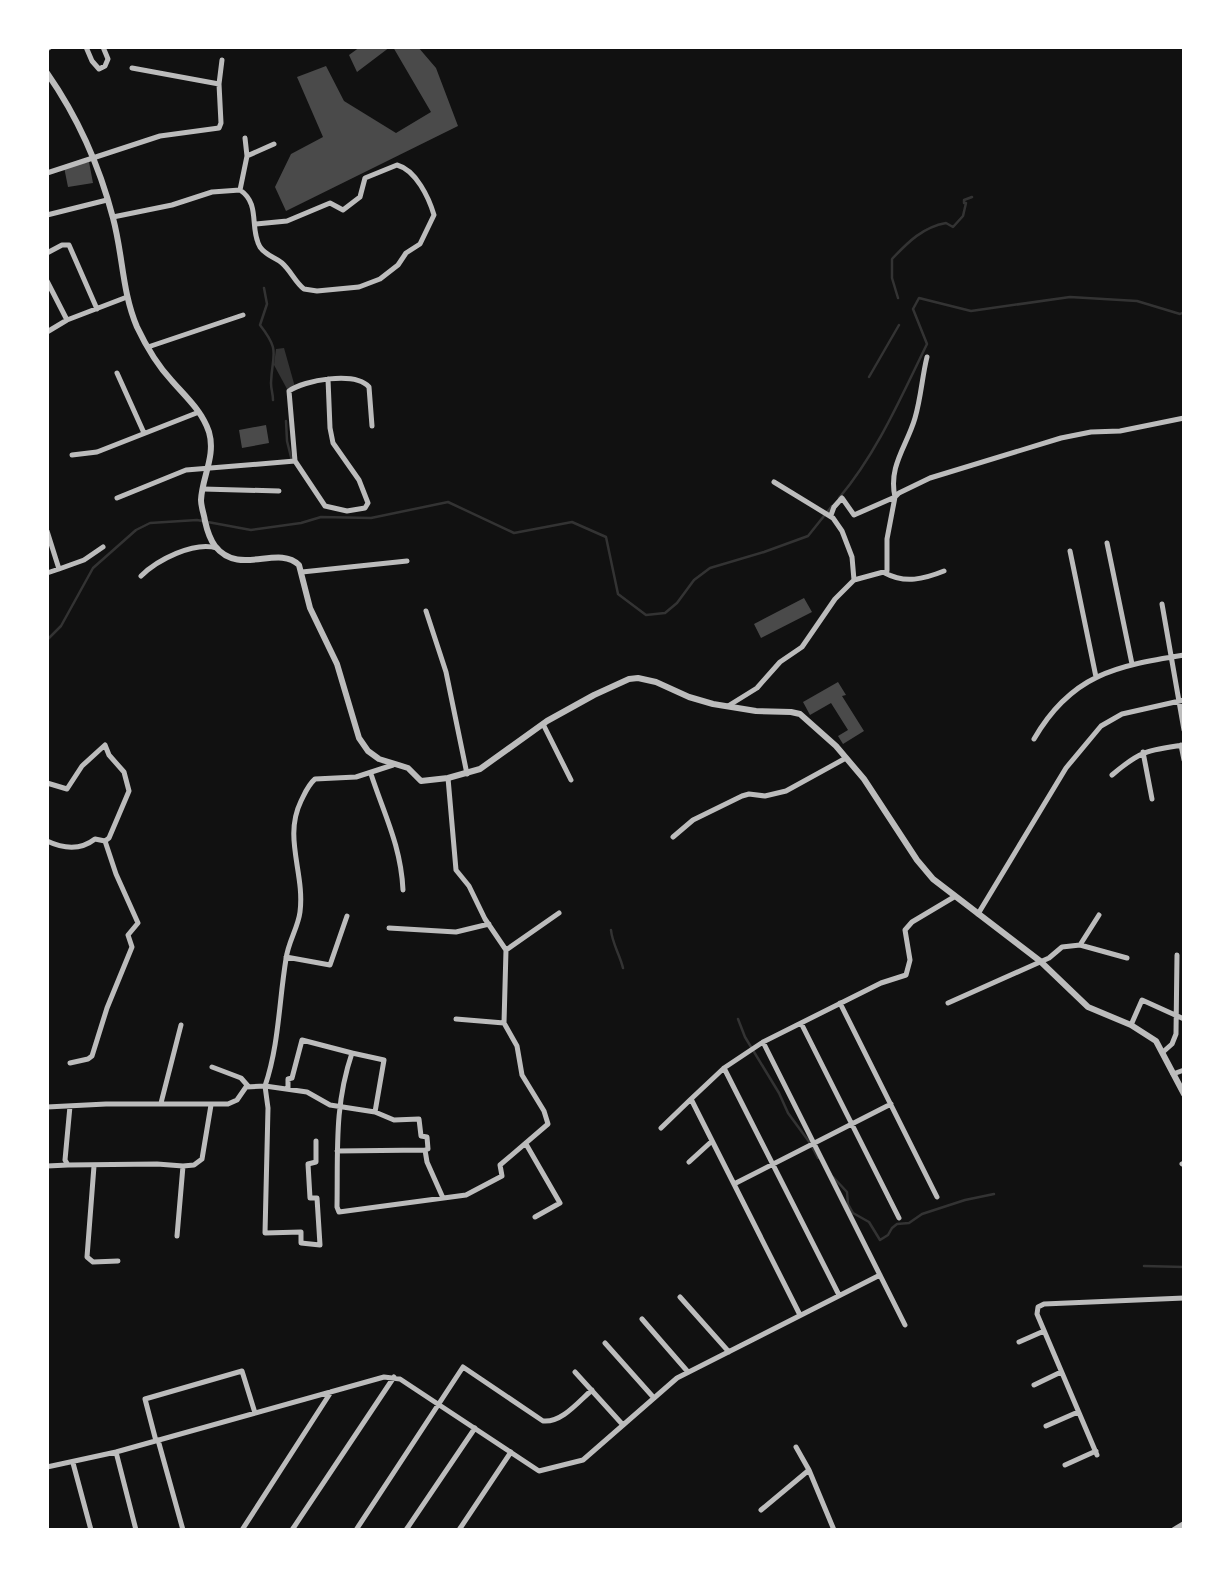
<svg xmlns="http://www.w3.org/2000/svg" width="1231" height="1577" viewBox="0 0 1231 1577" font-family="Roboto,sans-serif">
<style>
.water{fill:#333}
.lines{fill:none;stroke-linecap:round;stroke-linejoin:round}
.stream{stroke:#333;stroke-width:2.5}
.building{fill:#4a4a4a}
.minor{stroke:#bcbcbc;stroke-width:5}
.tertiary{stroke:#bcbcbc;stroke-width:6}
</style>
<rect width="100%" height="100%" fill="#111"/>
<!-- water -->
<path class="water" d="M 284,348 L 295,387 L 287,389 L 274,365 L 276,349 Z"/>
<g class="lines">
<!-- stream -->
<path class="stream" d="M 264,288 L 267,304 L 260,325 C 281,352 272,353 271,383 C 271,389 273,394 273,400
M 898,298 L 892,278 L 892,259 C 908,242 923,227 946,223 L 953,227 L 963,216 L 966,203 L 964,203 L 964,200 L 972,197
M 869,377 L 899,325
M 286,421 L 287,441 L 292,461
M 839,498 C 877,453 901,397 927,344 L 913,309 L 919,298 L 971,311 L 1070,297 L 1137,301 L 1180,314 L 1184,312
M 47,640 L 61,626 L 93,568 L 136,530 L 150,523 L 197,520 L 251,530 L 301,523 L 321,517 L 371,518 L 448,502 L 514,533 L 572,522 L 606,537 L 618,594 L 646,615 L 665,613 L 677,603 L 694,580 L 710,568 L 764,552 L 808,536 L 832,506
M 611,930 C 612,943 620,955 623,968
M 738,1019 L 745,1037 L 779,1093 L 788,1113 L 810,1143 L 818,1158
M 833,1177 L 847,1192 L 848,1204 L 853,1213 L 869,1222 L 880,1240 L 888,1235 L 892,1228 L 897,1224 L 909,1223 L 922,1214 L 965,1200 L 994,1194
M 1144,1266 L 1184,1267"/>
</g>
<!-- building -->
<path class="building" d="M 360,47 L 390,47 L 357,72 L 349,55 Z
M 393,47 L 418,47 L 436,68 L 458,126 L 286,211 L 275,187 L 291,154 L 323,137 L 297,77 L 326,66 L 344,101 L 396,133 L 431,112 Z
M 89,162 L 93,183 L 68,187 L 64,167 Z
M 266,425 L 269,443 L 242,448 L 239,430 Z
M 804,598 L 812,612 L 761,638 L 754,624 Z
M 838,682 L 846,695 L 842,696 L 864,731 L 843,744 L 838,736 L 848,730 L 831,703 L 810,715 L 803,702 Z"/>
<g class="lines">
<!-- minor -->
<path class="minor" d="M 86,47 L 92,61 L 99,69 L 105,66 L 108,59 L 103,47
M 47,49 L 50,47
M 132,68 L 219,84
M 247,156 L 274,144
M 47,173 L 160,136 L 219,128 L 221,123 L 219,84 L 222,60
M 240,190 L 247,156 L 245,138
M 47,215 L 107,200
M 113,217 L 172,205 L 212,192 L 240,190 C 261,204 249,228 260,247 C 266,256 275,257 282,263 C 291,271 295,282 304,289 L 317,291 L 359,287 L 380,279 L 398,265 L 406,253 L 420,244 L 434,215 C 429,198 416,170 397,165 L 365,178 L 360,197 L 343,210 L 330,203 L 287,221 L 256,224
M 47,253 L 62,245 L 69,245 L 97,309
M 47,281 L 67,320
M 47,332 L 67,320 L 127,297
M 148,347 L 243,315
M 117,373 L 144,433
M 328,379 L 330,428 L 333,443 L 359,480 L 368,503 L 365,508 L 347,511 L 325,506 L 295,461 L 289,391 C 304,380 355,371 369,387 L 372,426
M 72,455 L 97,452 L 199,412
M 774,482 L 833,518 L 842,531 L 852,557 L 854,580
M 203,489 L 279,491
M 117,498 L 186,470 L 295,461
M 831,515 L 834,507 L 842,498 L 854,515 L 895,497 C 888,466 907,446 915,418 C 921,398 922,377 927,357
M 47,531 L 59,569 L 47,573
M 1107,543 L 1132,664
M 1070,551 L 1096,677
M 59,569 L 84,560 L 103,547
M 302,572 L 407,561
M 885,573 C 905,584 924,579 944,571
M 141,576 C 157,560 194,541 217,548
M 1162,604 L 1184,730
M 426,611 L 446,672 L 467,774
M 728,706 L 757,688 L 780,662 L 802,647 L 835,599 L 854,580 L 887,571 L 887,539 L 895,497 L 899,493 L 930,478 L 1061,438 L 1091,432 L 1120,431 L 1184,418
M 543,724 L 571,780
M 1034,739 C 1071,675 1115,666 1184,655
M 1181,745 L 1184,760
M 1143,752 L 1152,799
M 371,774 C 384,814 401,846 403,890
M 1112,775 C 1140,751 1148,750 1184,745
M 448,778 L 456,870 L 469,886 L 485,919 L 506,950 L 504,1023 L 456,1019
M 47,783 L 67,789 L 82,766 L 105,745 L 109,755 L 124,772 L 129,791 L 109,838 L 105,841
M 673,837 L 693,820 L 742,796 L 749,794 L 765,796 L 786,791 L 846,758
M 47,841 C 64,849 81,850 95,839 L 105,841 L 116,874 L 138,923 L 128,935 L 132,947 L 107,1008 L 92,1056 L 88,1059 L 70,1063
M 978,914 L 1066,768 L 1101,726 L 1122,714 L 1184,700
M 389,928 L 456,932 L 489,924
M 1080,945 L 1099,915
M 506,950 L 559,913
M 286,957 L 330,965 L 347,916
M 840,1003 L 937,1197
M 948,1003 L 1049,958 L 1062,947 L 1080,945 L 1127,958
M 801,1023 L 899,1218
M 1131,1025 L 1142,1000 L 1184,1019
M 763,1042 L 905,1325
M 1163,1052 L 1172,1044 L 1176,1034 L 1177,955
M 212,1067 L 241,1078 L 248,1086
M 724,1068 L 839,1295
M 1173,1074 L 1184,1070
M 288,1088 L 288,1079 L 292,1078 L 302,1040 L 352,1053
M 161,1103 L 181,1025
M 70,1106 L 65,1160 L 68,1165 L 157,1164 L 183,1166 L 194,1165 L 202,1159 L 211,1105
M 47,1107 L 106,1104 L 228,1104 L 237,1100 L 246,1087 L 265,1086 C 279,1045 279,1001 286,959 C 288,942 298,928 300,912 C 305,873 283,838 301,801 C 305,793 308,785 315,779 L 356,777 L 393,765
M 375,1112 L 384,1060 L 352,1053 C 334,1106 338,1152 337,1207 L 339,1212 L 466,1195 L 502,1176 L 500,1165 L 548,1124 L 544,1111 L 522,1075 L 517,1046 L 504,1023
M 661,1128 L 691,1099
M 316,1141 L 316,1162 L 308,1164 L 310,1198 L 317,1198 L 320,1245 L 301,1243 L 301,1232 L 265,1233 L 268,1108 L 265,1086 L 307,1092 L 330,1105 L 375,1112 L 394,1120 L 419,1119 L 421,1136 L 427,1137 L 428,1149 L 425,1150 L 427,1162 L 443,1198
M 526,1144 L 560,1203 L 535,1217
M 337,1151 L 425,1150
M 689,1162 L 712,1141
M 1182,1164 L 1184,1163
M 47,1166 L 68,1165
M 94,1166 L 87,1257 L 93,1262 L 118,1261
M 734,1184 L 891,1104
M 177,1236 L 183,1166
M 680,1297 L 729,1352
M 800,1315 L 691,1099 L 724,1068 L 763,1042 L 881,983 L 906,975 L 910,960 L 905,930 L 912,922 L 954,897
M 642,1319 L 688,1372
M 1019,1342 L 1044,1331
M 605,1343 L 654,1398
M 575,1372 L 623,1425
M 1034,1385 L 1061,1372
M 1046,1426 L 1078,1412
M 158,1440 L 183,1530
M 156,1441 L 145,1399 L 242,1371 L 255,1413
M 796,1447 L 809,1470 L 834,1530
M 116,1452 L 136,1530
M 1097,1455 L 1037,1314 L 1038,1307 L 1044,1304 L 1184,1298
M 73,1463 L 91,1530
M 1065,1465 L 1096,1451
M 47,1467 L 116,1452 L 384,1377 L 400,1379 L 539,1471 L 583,1460 L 677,1378 L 880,1275
M 761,1510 L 809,1470
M 242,1530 L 331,1392
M 292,1530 L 394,1377
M 356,1530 L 463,1367 L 543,1421 C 562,1423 579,1401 592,1390
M 406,1530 L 475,1428
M 459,1530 L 511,1452"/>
<!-- tertiary -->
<path class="tertiary" d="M 47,73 C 77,116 100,168 113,218 C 123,255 122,292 137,327 C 146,346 158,366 172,381 C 186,397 202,411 209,432 C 216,456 202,477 201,500 C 201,507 204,514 205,521 C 207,530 209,538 215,546 C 239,577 278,544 299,565 L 310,608 L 337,664 L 359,738 L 368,751 L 379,759 L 408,768 L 421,781 L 448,778 L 480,769 L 547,721 L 594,695 L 629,679 L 638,678 L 656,682 L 689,697 L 713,704 L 756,711 L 791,712 L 800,714 L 836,746 L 864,779 L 917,860 L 933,879 L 1040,961 L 1088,1007 L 1131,1025 L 1156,1041 L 1184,1094
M 1174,1530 L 1184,1524"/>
</g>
<!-- border -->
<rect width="1231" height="1577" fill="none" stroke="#ffffff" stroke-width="98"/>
</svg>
